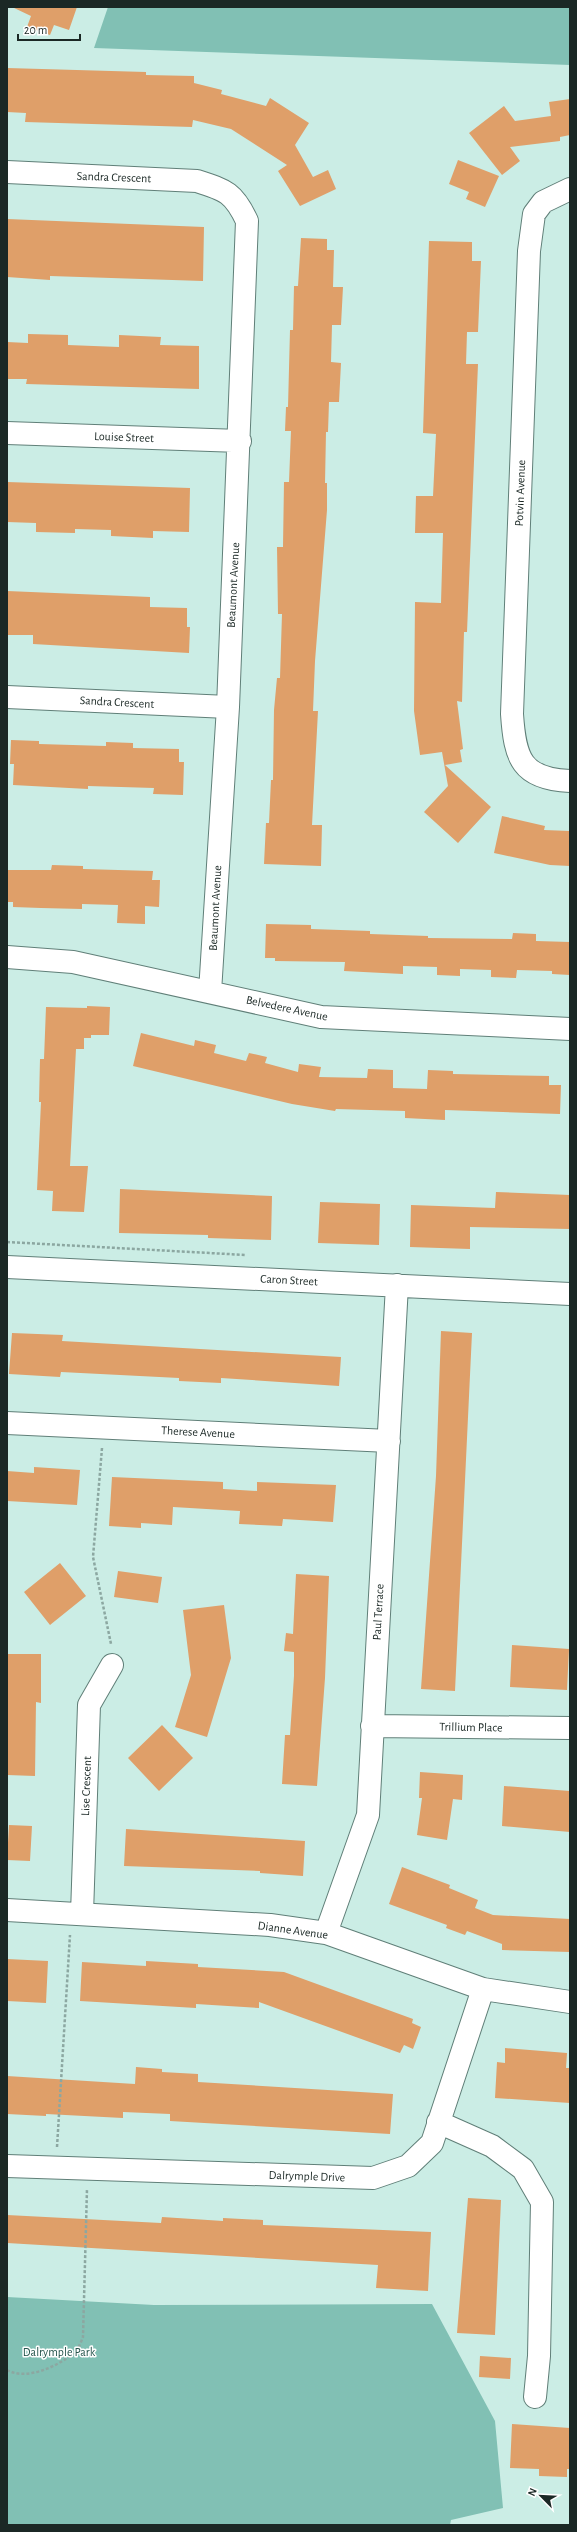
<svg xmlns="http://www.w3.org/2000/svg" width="577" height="2532" viewBox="0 0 577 2532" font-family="'Alegreya Sans',sans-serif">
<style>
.green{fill:#81c0b4}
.building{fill:#df9f69}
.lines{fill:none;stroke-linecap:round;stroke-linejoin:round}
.minor-casing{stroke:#607f78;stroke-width:24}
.path{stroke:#8ca7a1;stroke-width:2.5;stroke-dasharray:3 2;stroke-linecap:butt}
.minor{stroke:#fff;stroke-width:22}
.labels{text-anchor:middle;stroke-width:3;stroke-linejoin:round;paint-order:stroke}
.street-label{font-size:12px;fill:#1b2825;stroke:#fff}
.park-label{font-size:12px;fill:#25544c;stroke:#fff}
</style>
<rect width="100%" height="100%" fill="#cbede5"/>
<!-- green -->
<path class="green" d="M 108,7 L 570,7 L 570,65 L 94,48 Z
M 7,2297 L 154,2305 L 432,2304 L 495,2421 L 503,2508 L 451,2520 L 450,2525 L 7,2525 Z"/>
<!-- building -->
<path class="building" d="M 12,7 L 77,7 L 69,30 L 54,25 L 50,35 L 27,27 L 31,16 Z
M 7,68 L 146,72 L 146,75 L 194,76 L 194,83 L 222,90 L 221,94 L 266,106 L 270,98 L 309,123 L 295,145 L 313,177 L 328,170 L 336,189 L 300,206 L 278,171 L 287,165 L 231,129 L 193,120 L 192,127 L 25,122 L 26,113 L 7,112 Z
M 570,99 L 570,135 L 560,137 L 560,141 L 510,147 L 520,161 L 502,175 L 469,133 L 504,106 L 515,121 L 551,116 L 549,102 Z
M 458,160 L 499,176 L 485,207 L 466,199 L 469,192 L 449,184 Z
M 7,219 L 204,227 L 203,281 L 50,276 L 50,280 L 7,277 Z
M 301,238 L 327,239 L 327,250 L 334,250 L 333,287 L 343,287 L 341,325 L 332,325 L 331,362 L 341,363 L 339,402 L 329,402 L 328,432 L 326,432 L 325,483 L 327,483 L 327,510 L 315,661 L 313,711 L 318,711 L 312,825 L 322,825 L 321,866 L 264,864 L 266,823 L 269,823 L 271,780 L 273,780 L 274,710 L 277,678 L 280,678 L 282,614 L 278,614 L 277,547 L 283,547 L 284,482 L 289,482 L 291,431 L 285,431 L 286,407 L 288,407 L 290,330 L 293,330 L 294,286 L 298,286 Z
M 429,241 L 472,242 L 472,261 L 481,261 L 478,332 L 467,332 L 466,364 L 478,364 L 467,632 L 464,632 L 462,702 L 457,701 L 463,749 L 460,750 L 462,762 L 445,765 L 491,807 L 458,843 L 424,812 L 448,786 L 442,752 L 420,755 L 414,711 L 415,602 L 441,603 L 443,533 L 415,533 L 416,496 L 433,496 L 436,434 L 423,433 Z
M 28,334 L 68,335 L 68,345 L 119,347 L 119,335 L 161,337 L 160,345 L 199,346 L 199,389 L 26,384 L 27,379 L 7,379 L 7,342 L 28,343 Z
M 7,482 L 190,488 L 189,532 L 153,531 L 153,538 L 111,536 L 111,530 L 75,529 L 75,533 L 36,532 L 36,523 L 7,522 Z
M 7,591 L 150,597 L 150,607 L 187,608 L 187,627 L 190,627 L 189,653 L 33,644 L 33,635 L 7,635 Z
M 11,740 L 39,741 L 39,744 L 106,746 L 106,742 L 133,743 L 133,748 L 179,749 L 179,762 L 184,762 L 183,795 L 153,794 L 154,788 L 88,786 L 88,789 L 13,785 L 14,764 L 10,764 Z
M 502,816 L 545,826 L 544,830 L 570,831 L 570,866 L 550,865 L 494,853 Z
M 52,865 L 83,866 L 83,869 L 153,871 L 152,880 L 160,880 L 159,907 L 145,906 L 145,924 L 117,923 L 118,905 L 82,904 L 82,909 L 41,908 L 13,907 L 13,902 L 7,902 L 7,870 L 51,870 Z
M 266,924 L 311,925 L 311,929 L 370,931 L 370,934 L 428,936 L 428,938 L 512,939 L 513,933 L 536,934 L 536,941 L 570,942 L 570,975 L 552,974 L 552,971 L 517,970 L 516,978 L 491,977 L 491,970 L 460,969 L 460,976 L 437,975 L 437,967 L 403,966 L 403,974 L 383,973 L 344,971 L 345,962 L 275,961 L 275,958 L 265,958 Z
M 87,1006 L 110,1007 L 109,1035 L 91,1035 L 91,1038 L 84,1038 L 84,1049 L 76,1049 L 70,1166 L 88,1166 L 84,1212 L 52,1211 L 53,1191 L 37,1190 L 41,1102 L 39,1102 L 40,1059 L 44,1059 L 46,1007 L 87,1008 Z
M 141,1033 L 194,1046 L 195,1040 L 216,1045 L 214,1053 L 246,1061 L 249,1053 L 267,1057 L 265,1063 L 298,1072 L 299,1064 L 321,1067 L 319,1077 L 367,1078 L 368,1069 L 393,1070 L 393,1088 L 427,1089 L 428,1070 L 453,1071 L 453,1074 L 549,1076 L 549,1085 L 561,1085 L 560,1114 L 445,1110 L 445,1120 L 405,1118 L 405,1111 L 336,1109 L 335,1111 L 292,1104 L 133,1066 Z
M 120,1189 L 272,1196 L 271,1240 L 208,1238 L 208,1235 L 119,1233 Z
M 496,1192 L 570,1195 L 570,1229 L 470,1227 L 470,1249 L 410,1247 L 411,1205 L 495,1208 Z
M 320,1202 L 380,1204 L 379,1245 L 318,1243 Z
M 441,1331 L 472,1333 L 455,1691 L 421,1689 L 436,1476 Z
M 12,1333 L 63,1335 L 62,1341 L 341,1357 L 339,1386 L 221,1378 L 221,1383 L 179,1381 L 179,1378 L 61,1372 L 60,1377 L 9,1374 Z
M 34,1467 L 80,1470 L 77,1505 L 7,1501 L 7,1471 L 34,1473 Z
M 112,1477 L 223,1482 L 223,1489 L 257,1491 L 257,1482 L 336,1485 L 333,1522 L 283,1519 L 282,1526 L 239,1524 L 240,1511 L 173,1507 L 172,1525 L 141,1523 L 141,1528 L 109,1526 Z
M 60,1563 L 86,1596 L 50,1625 L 24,1592 Z
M 118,1571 L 162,1577 L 158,1603 L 114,1597 Z
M 296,1574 L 329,1576 L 325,1678 L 317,1786 L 282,1784 L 285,1735 L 290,1735 L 294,1676 L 294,1652 L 284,1651 L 286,1633 L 293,1634 Z
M 224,1605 L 231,1658 L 207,1737 L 175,1727 L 191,1675 L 183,1610 Z
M 512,1645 L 569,1649 L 567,1690 L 510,1687 Z
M 7,1654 L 41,1654 L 41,1703 L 36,1702 L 35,1776 L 7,1775 Z
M 162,1725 L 193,1758 L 159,1791 L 128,1758 Z
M 420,1772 L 463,1775 L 462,1800 L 453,1799 L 447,1840 L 417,1835 L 422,1798 L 419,1798 Z
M 504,1786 L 570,1791 L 570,1832 L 502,1826 Z
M 9,1825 L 32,1826 L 30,1861 L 7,1860 Z
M 126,1829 L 305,1841 L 303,1876 L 260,1873 L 260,1871 L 124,1866 Z
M 402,1867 L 450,1885 L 449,1888 L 478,1900 L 475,1908 L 493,1915 L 570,1919 L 570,1952 L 502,1950 L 502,1944 L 467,1931 L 465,1935 L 446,1928 L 447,1925 L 389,1904 Z
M 7,1959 L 48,1961 L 46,2003 L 7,2001 Z
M 146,1961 L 198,1964 L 198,1967 L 284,1972 L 413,2019 L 412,2023 L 421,2027 L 413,2049 L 404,2045 L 400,2053 L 259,2002 L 259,2008 L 196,2004 L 196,2008 L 80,2001 L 82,1962 L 146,1966 Z
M 505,2048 L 567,2053 L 566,2068 L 570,2068 L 570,2103 L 495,2098 L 497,2062 L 505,2063 Z
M 136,2067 L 162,2069 L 162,2072 L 198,2074 L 198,2082 L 393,2094 L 390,2134 L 170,2121 L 170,2114 L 123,2112 L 123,2118 L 46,2114 L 46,2116 L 7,2114 L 7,2076 L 135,2084 Z
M 468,2198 L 501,2200 L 495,2335 L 457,2333 Z
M 7,2215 L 161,2223 L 162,2217 L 223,2221 L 223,2218 L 263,2220 L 263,2225 L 431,2232 L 428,2291 L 376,2288 L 378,2265 L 7,2243 Z
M 480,2356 L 511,2358 L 510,2379 L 479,2377 Z
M 512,2424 L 570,2428 L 570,2469 L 567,2469 L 567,2477 L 539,2476 L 539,2469 L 510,2468 Z"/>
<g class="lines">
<defs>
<path id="minor" d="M 7,172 L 197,181 C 226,190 234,193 247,221 L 228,707 L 210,992
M 570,189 L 543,202 L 534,214 L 529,251 L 512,714 C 515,758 521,779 570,781
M 7,433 L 240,441
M 7,697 L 228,707
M 7,957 L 73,962 L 321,1017 L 570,1029
M 7,1267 L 570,1294
M 7,1423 L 389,1441
M 372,1726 L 570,1728
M 7,1910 L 270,1925 L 326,1933 L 483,1989 L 570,2002
M 82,1914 L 89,1705 L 112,1665
M 326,1933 L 368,1815 L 397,1285
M 438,2122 L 492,2146 L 523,2169 L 542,2202 L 539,2356 L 535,2397
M 7,2166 L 373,2178 L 408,2166 L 432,2143 L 483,1989"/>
</defs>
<!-- minor casing -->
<use href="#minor" class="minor-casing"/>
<!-- path -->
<path class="path" d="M 7,1242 L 246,1255
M 102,1448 L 93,1557 L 111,1644
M 57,2147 L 70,1935
M 7,2370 C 27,2381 58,2366 74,2353 C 78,2350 81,2342 83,2337 L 87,2189"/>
<!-- minor -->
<use href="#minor" class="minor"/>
</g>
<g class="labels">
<!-- street labels -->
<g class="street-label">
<text transform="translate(114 177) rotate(2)" y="4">Sandra Crescent</text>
<text transform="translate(124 437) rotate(2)" y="4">Louise Street</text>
<text transform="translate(520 493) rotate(-88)" y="4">Potvin Avenue</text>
<text transform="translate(233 585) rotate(-87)" y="4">Beaumont Avenue</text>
<text transform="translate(117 702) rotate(3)" y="4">Sandra Crescent</text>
<text transform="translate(215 908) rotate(-87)" y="4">Beaumont Avenue</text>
<text transform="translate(287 1008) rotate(12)" y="4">Belvedere Avenue</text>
<text transform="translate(289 1280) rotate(3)" y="4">Caron Street</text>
<text transform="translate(198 1432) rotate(3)" y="4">Therese Avenue</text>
<text transform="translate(378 1612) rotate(-87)" y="4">Paul Terrace</text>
<text transform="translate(471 1727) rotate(1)" y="4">Trillium Place</text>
<text transform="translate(86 1786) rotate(-88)" y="4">Lise Crescent</text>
<text transform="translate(293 1930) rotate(8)" y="4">Dianne Avenue</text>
<text transform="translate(307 2176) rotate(2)" y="4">Dalrymple Drive</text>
</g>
<!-- park labels -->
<g class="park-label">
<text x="59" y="2356">Dalrymple Park</text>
</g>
</g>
<!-- border -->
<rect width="577" height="2532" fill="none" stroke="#1b2825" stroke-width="16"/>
<!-- north arrow -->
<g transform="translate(541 2496) rotate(294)" stroke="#ffffff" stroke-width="3" paint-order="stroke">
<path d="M0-3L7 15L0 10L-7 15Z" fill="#1b2825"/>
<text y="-6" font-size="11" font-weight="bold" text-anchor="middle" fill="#1b2825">N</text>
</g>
<!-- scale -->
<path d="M18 34v6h62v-6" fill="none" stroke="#1b2825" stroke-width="2"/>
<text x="24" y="34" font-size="12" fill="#1b2825" stroke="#ffffff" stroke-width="3" paint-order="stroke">20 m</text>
</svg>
